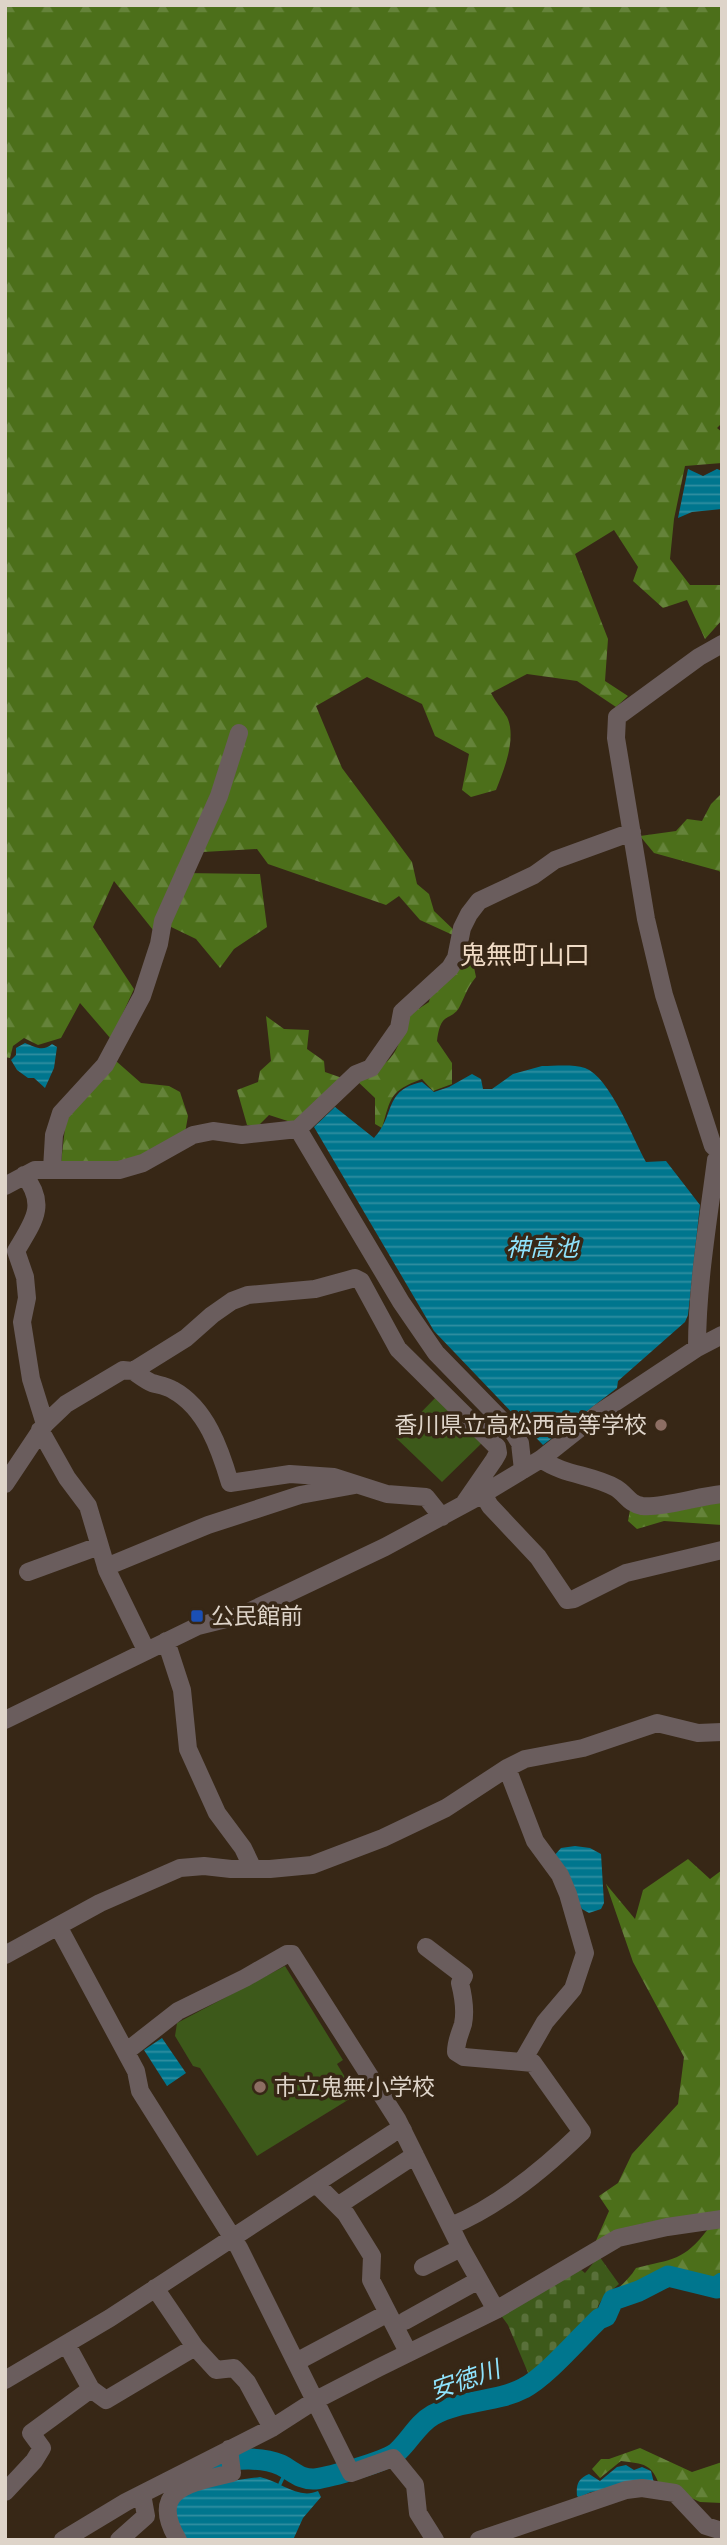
<svg xmlns="http://www.w3.org/2000/svg" width="727" height="2545" viewBox="0 0 727 2545" font-family="'Source Sans 3','Noto Sans JP',sans-serif">
<style>
.forest{fill:url(#forest-firs)}
.cemetery{fill:url(#cemetery-stones)}
.pitch{fill:#3d591a}
.water{fill:url(#water-rules)}
.lines{fill:none;stroke-linecap:round;stroke-linejoin:round}
.stream{stroke:#00768e;stroke-width:3.5}
.river{stroke:#00768e;stroke-width:21}
.minor{stroke:#6a5d5d;stroke-width:18}
.education-dot{fill:#8d6e63;stroke:#372716;stroke-width:2.5}
.transit-dot{fill:#1a4fb4;stroke:#372716;stroke-width:2.5}
.labels{text-anchor:middle;stroke-width:7;stroke-linejoin:round;paint-order:stroke}
.poi-label{font-size:23px;fill:#ded4c9;stroke:#372716;text-anchor:start}
.water-label{font-size:24px;font-style:italic;fill:#8fe3fd;stroke:#372716}
.quarter-label{font-size:26px;fill:#f0dbc5;stroke:#372716}
</style>
<defs>
<pattern id="forest-firs" width="22" height="20" patternUnits="userSpaceOnUse" patternTransform="scale(1.75)"><rect width="22" height="20" fill="#4c6f1a"/><path d="M5 1l3.5 6h-7zM16 11l3.5 6h-7z" fill="#65833a"/></pattern>
<pattern id="cemetery-stones" width="16" height="16" patternUnits="userSpaceOnUse" patternTransform="scale(1.75)"><rect width="16" height="16" fill="#3d591a"/><path d="M2 7V4a2 2 0 0 1 4 0v3zM10 15v-3a2 2 0 0 1 4 0v3z" fill="#59703a"/></pattern>
<pattern id="water-rules" width="6" height="5" patternUnits="userSpaceOnUse" patternTransform="scale(1.75)"><rect width="6" height="5" fill="#00768e"/><path d="M0 2.5h6" fill="none" stroke="#318fa1"/></pattern>
</defs>
<rect width="100%" height="100%" fill="#372716"/>
<!-- forest -->
<path class="forest" d="M 5,5 L 722,5 L 722,423 L 717,428 L 722,432 L 722,463 L 685,466 L 674,519 L 670,559 L 690,585 L 722,585 L 722,620 L 705,639 L 687,600 L 663,608 L 633,581 L 638,567 L 614,530 L 575,554 L 608,639 L 605,681 L 628,696 L 616,707 L 577,681 L 527,674 L 491,693 C 495,701 502,709 507,717 C 517,738 504,770 496,790 L 471,797 L 462,790 L 469,754 L 435,736 L 422,704 L 367,677 L 316,706 L 342,768 L 412,862 L 417,884 L 429,894 L 434,911 L 457,933 L 455,936 L 420,920 L 399,896 L 386,905 L 268,864 L 257,849 L 203,852 L 183,873 L 260,874 L 267,927 L 234,949 L 220,968 L 196,939 L 167,925 L 153,930 L 114,881 L 93,927 L 134,989 L 111,1039 L 80,1003 L 61,1038 L 38,1045 L 24,1038 L 13,1046 L 10,1058 L 5,1057 Z
M 722,793 L 722,874 L 719,871 L 654,853 L 640,836 L 676,831 L 687,819 L 702,821 L 711,804 Z
M 469,943 L 476,977 C 467,988 466,994 460,1006 C 451,1023 441,1009 437,1041 L 452,1063 L 452,1084 L 433,1091 L 422,1079 C 389,1091 391,1098 382,1128 L 375,1124 L 375,1098 L 355,1079 C 386,1068 402,1054 403,1019 L 429,1002 L 432,988 L 463,945 Z
M 266,1016 L 284,1029 L 309,1030 L 307,1049 L 324,1061 L 325,1072 L 345,1079 L 297,1124 L 269,1115 L 258,1126 L 247,1125 L 237,1090 L 258,1082 L 260,1071 L 271,1061 Z
M 116,1061 L 141,1083 L 169,1086 L 180,1092 L 188,1116 L 185,1133 L 142,1158 L 108,1163 L 61,1163 L 66,1119 Z
M 722,1498 L 722,1525 L 664,1521 L 637,1529 L 628,1521 L 630,1510 Z
M 688,1859 L 710,1879 L 722,1870 L 722,2211 L 641,2224 L 595,2243 L 609,2211 L 599,2196 L 618,2183 L 632,2154 L 678,2104 L 684,2057 L 633,1962 L 606,1884 L 635,1919 L 643,1890 Z
M 722,2227 L 722,2278 L 712,2291 C 701,2289 685,2284 674,2286 C 648,2291 626,2307 601,2314 L 599,2306 C 611,2293 627,2283 636,2268 C 672,2259 684,2261 708,2229 Z
M 640,2448 L 692,2472 L 722,2462 L 722,2503 L 700,2502 L 674,2490 L 660,2487 C 652,2463 644,2464 621,2461 L 600,2478 L 592,2469 L 601,2459 L 609,2459 Z"/>
<!-- cemetery -->
<path class="cemetery" d="M 599,2256 L 619,2284 C 608,2294 594,2302 597,2318 L 531,2380 L 508,2325 L 500,2314 L 579,2268 L 585,2273 Z"/>
<!-- pitch -->
<path class="pitch" d="M 438,1395 L 485,1440 L 442,1482 L 396,1438 Z
M 285,1966 L 343,2060 L 337,2064 L 356,2095 L 257,2156 L 200,2068 L 193,2066 L 175,2036 L 177,2023 Z"/>
<!-- water -->
<path class="water" d="M 688,469 L 703,476 L 717,469 L 722,471 L 722,509 L 692,512 L 678,518 Z
M 25,1043 C 35,1047 43,1052 52,1044 L 57,1047 L 54,1068 L 45,1088 L 34,1078 L 28,1078 L 17,1070 L 11,1060 L 16,1055 L 16,1048 Z
M 542,1066 C 555,1066 573,1064 585,1068 C 610,1077 633,1139 646,1162 L 666,1161 L 700,1205 L 688,1315 L 685,1322 L 618,1381 L 617,1388 L 543,1445 L 434,1331 L 314,1127 L 335,1107 L 374,1138 C 396,1115 383,1090 422,1082 L 434,1092 L 449,1087 L 472,1074 L 481,1079 L 483,1089 L 492,1089 L 513,1074 Z
M 575,1846 L 590,1848 L 601,1854 L 604,1903 L 601,1909 L 589,1913 L 582,1909 L 553,1857 L 561,1848 Z
M 162,2038 L 186,2073 L 167,2086 L 144,2050 Z
M 626,2465 L 634,2470 L 642,2467 L 651,2471 L 654,2483 L 591,2492 L 582,2496 L 582,2500 L 577,2496 C 576,2484 578,2479 589,2474 L 600,2481 L 617,2467 Z
M 260,2477 C 280,2481 298,2500 318,2491 L 321,2497 L 303,2518 L 293,2540 L 183,2540 L 172,2521 C 173,2516 173,2508 175,2504 C 186,2485 240,2480 260,2477 Z"/>
<g class="lines">
<!-- stream -->
<path class="stream" d="M 280,2484 L 287,2469"/>
<!-- river -->
<path class="river" d="M 213,2463 C 235,2459 260,2456 281,2465 C 293,2471 300,2480 315,2479 C 330,2477 384,2462 396,2453 C 410,2441 417,2424 433,2415 C 462,2399 496,2403 524,2388 C 546,2377 580,2337 599,2319 L 606,2316 L 613,2300 L 639,2291 L 668,2276 L 717,2288 L 722,2283"/>
<!-- minor -->
<path class="minor" d="M 298,1129 L 401,1302 L 436,1353 L 513,1432 L 520,1443 L 523,1470
M 722,1152 L 713,1146 L 664,995 L 646,919 L 616,738 L 617,717 L 699,657 L 722,644
M 52,1169 L 54,1135 L 61,1113 L 105,1065 L 142,996 L 159,944 L 163,921 L 219,796 L 239,733
M 24,1175 C 48,1205 33,1222 16,1251 L 25,1277 L 27,1298 L 22,1322 L 31,1379 L 45,1424
M 5,1186 L 35,1170 L 119,1170 L 143,1163 L 193,1135 L 213,1131 L 242,1135 L 298,1129 L 356,1074 L 371,1068 L 399,1028 L 402,1012 L 450,968 L 456,958 L 462,928 L 469,914 L 479,901 L 534,875 L 555,860 L 632,832
M 697,1348 C 697,1285 708,1222 716,1160 L 722,1152
M 133,1371 C 139,1375 145,1380 152,1383 C 159,1385 167,1386 173,1390 C 206,1408 220,1449 230,1483 L 290,1474 L 334,1477 L 387,1494 L 426,1497 L 442,1517
M 40,1430 L 67,1478 L 88,1506 L 107,1570 L 146,1650
M 541,1459 C 565,1476 591,1474 616,1488 C 626,1494 629,1504 642,1506 C 663,1508 699,1496 722,1494
M 5,1484 L 45,1424 L 66,1404 L 123,1370 L 133,1371 L 186,1338 L 212,1315 L 232,1301 L 248,1295 L 315,1289 L 355,1278 L 361,1281 L 398,1349 L 497,1447 L 498,1453 L 494,1460 L 465,1502
M 483,1494 L 490,1506 L 538,1557 L 567,1600 L 574,1599 L 626,1573 L 722,1550
M 106,1567 L 208,1525 L 300,1495 L 355,1485
M 28,1572 L 99,1546
M 166,1641 L 182,1690 L 188,1749 L 217,1813 L 243,1848 L 253,1869
M 5,1720 L 198,1626 L 242,1615 L 385,1547 L 483,1494 L 541,1459 L 599,1413 L 697,1348 L 722,1335
M 507,1768 L 535,1841 L 560,1875 L 568,1894 L 585,1953 L 573,1989 L 545,2022 L 522,2062
M 58,1926 L 136,2071 L 140,2091 L 239,2248 L 351,2473 L 393,2458 L 415,2485 L 418,2513 L 435,2540
M 426,1947 L 464,1976 L 460,1983 C 463,1995 466,2010 463,2024 C 460,2034 456,2041 456,2052 L 464,2057 L 533,2063 L 582,2132 C 544,2169 499,2206 451,2226
M 5,1955 L 100,1903 L 180,1868 L 204,1866 L 231,1869 L 270,1869 L 312,1865 L 383,1838 L 446,1808 L 507,1768 L 525,1759 L 583,1748 L 657,1723 L 698,1733 L 722,1732
M 127,2051 L 178,2011 L 245,1978 L 287,1954 L 292,1954 L 397,2119 L 461,2248 L 496,2310
M 316,2184 L 346,2214 L 372,2256 L 371,2280 L 408,2352
M 342,2203 L 415,2155
M 423,2267 L 461,2248
M 155,2288 L 195,2347 L 216,2370 L 234,2368 L 247,2382 L 272,2428
M 405,2321 L 479,2280
M 67,2345 L 91,2389 L 106,2400 L 195,2347
M 296,2362 L 388,2313
M 5,2380 L 110,2318 L 393,2133 L 403,2130
M 5,2492 L 34,2461 L 42,2448 L 31,2433 L 91,2389
M 63,2540 L 126,2502 L 272,2428 L 314,2401 L 378,2368 L 496,2310 L 618,2238 L 667,2227 L 722,2219
M 119,2540 L 146,2516 L 142,2494
M 178,2540 C 147,2488 192,2483 232,2473 L 229,2449
M 479,2540 L 626,2490 L 642,2488 L 675,2493 L 706,2526 L 722,2531"/>
</g>
<!-- markers -->
<g class="education-dot">
<circle cx="661" cy="1425" r="7"/>
<circle cx="260" cy="2087" r="7"/>
</g>
<rect class="transit-dot" x="190" y="1609" width="14" height="14" rx="3.5"/>
<g class="labels">
<!-- poi labels -->
<g class="poi-label">
<text x="647" y="1433" text-anchor="end">香川県立高松西高等学校</text>
<text x="211" y="1624">公民館前</text>
<text x="274" y="2095">市立鬼無小学校</text>
</g>
<!-- water labels -->
<g class="water-label">
<text x="542" y="1256">神高池</text>
<text transform="translate(465 2380) rotate(-19)" y="8">安徳川</text>
</g>
<!-- quarter labels -->
<g class="quarter-label">
<text x="525" y="964">鬼無町山口</text>
</g>
</g>
<!-- border -->
<rect width="727" height="2545" fill="none" stroke="#ded4c9" stroke-width="14"/>
</svg>
